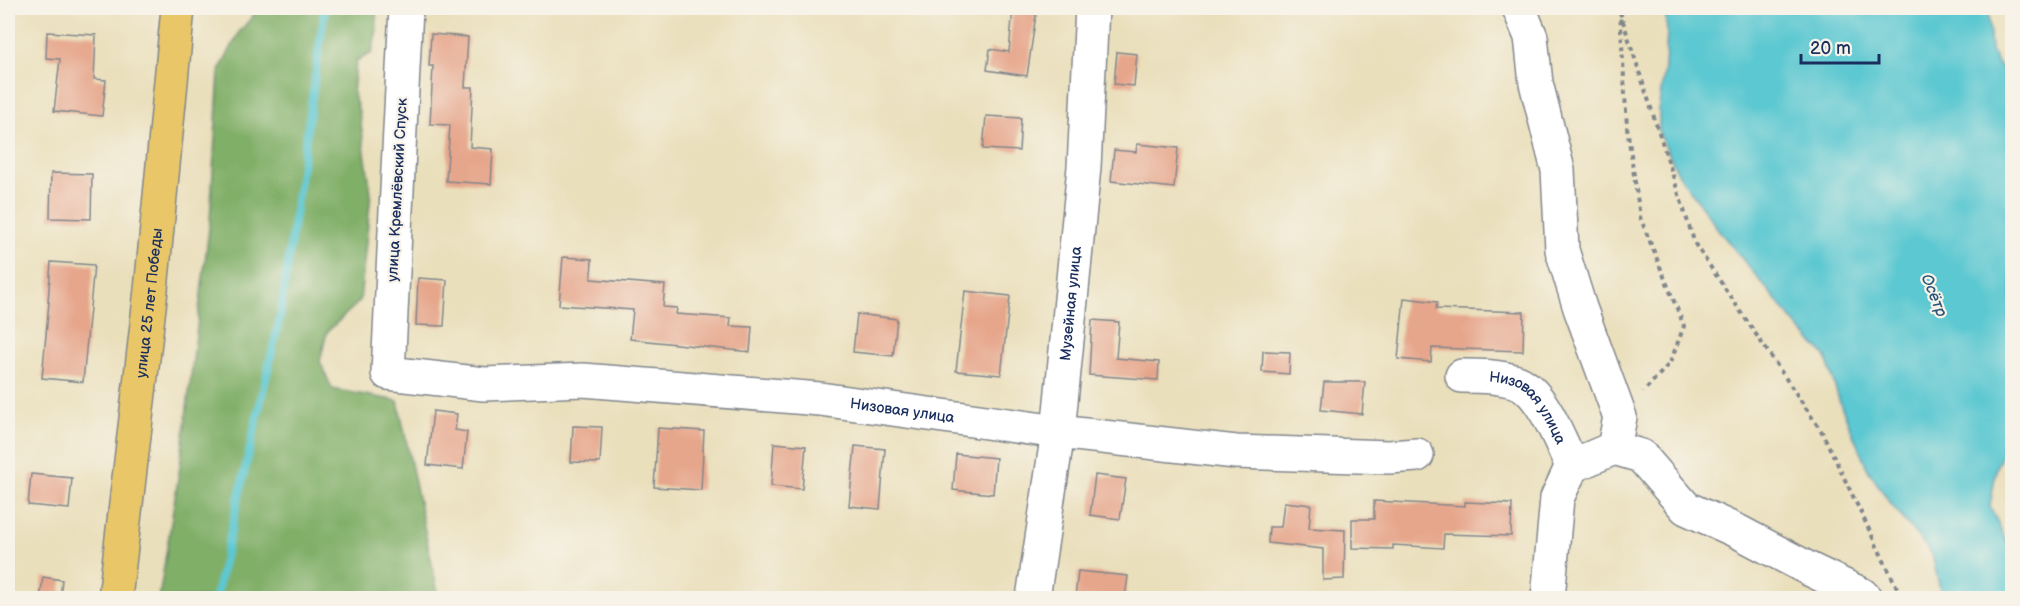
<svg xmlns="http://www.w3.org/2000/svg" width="2020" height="606" viewBox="0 0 2020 606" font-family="'Balsamiq Sans',sans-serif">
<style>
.forest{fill:#80af68;stroke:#4e6f63;stroke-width:1.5}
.water{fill:#5bc8d1;stroke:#3b7c98;stroke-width:1.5}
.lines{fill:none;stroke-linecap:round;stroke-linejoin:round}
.stream{stroke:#5bc8d1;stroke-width:8}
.building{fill:#e6a68b}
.minor-casing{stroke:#82878c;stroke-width:36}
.major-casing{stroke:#82878c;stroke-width:36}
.path{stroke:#82878c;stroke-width:4;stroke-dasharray:4.5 4.5;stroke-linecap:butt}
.minor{stroke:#fff;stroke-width:33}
.major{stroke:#e9c769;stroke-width:33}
.labels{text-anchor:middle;stroke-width:4.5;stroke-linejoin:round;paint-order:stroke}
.street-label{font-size:15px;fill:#1b2f5e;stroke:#f7f3e8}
.water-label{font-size:16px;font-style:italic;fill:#2b557b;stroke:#f7f3e8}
</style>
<rect width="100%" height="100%" fill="#f7f3e8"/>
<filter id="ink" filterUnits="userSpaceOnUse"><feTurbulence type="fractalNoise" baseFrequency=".0167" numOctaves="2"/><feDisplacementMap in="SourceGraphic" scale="12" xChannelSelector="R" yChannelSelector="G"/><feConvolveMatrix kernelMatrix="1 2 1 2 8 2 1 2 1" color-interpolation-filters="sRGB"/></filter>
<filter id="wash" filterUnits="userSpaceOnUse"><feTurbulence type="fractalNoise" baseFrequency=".008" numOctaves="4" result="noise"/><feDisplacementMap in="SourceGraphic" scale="24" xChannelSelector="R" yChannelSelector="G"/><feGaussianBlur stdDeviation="1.35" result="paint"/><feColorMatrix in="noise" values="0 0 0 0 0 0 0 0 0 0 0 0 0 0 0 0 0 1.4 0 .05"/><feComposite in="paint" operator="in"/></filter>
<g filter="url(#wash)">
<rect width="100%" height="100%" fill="#eadfbb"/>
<!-- forest -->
<path class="forest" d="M 260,8 L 376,8 L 377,29 L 372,53 L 356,61 L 353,93 L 359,112 L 371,193 L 360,301 L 327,332 L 320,361 L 332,389 L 398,401 L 439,598 L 159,598 L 180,466 L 210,220 L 219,71 L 240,31 Z"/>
<!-- water -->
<path class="water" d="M 1665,8 L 1988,8 L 1991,50 L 2012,88 L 2012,447 L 2004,452 L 1997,465 L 1990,506 L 2012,553 L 2012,598 L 1942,598 L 1932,554 L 1891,504 L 1868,470 L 1840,403 L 1826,357 L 1799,328 L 1721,233 L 1679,175 L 1659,133 L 1659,105 L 1665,67 L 1667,32 Z"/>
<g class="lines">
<!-- stream -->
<path class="stream" d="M 216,596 L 280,317 L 325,8"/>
</g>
<g id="blocks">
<!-- building -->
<path class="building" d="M 1013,8 L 1037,8 L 1027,76 L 987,70 L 990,49 L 1009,52 Z
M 47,32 L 96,35 L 94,79 L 106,80 L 102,116 L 54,111 L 60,59 L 46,58 Z
M 431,34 L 468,37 L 465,87 L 473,87 L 470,147 L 493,149 L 491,184 L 446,181 L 450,125 L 430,124 L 433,66 L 429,66 Z
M 1117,52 L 1137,54 L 1134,86 L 1114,84 Z
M 986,116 L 1021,118 L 1019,151 L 983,149 Z
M 1137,144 L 1178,148 L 1174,188 L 1111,181 L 1114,150 L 1136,152 Z
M 51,173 L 92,174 L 91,219 L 50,218 Z
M 563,257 L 592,259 L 591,279 L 665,285 L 663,307 L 677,308 L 676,314 L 731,318 L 730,326 L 752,327 L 750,352 L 630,339 L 633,310 L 559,305 Z
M 51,262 L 94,265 L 83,382 L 42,378 L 49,302 L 48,302 Z
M 418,278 L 447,280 L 444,326 L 416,325 Z
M 965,291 L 1010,296 L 1001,375 L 956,371 Z
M 1404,298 L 1437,302 L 1436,309 L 1524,312 L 1523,351 L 1432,348 L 1431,362 L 1398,359 Z
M 857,314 L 897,319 L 893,356 L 853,352 Z
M 1092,320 L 1119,322 L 1116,358 L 1159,362 L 1158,380 L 1089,375 Z
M 1263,351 L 1290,352 L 1289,374 L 1262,372 Z
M 1324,382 L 1365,382 L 1362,414 L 1321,410 Z
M 433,411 L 457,414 L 455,430 L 467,432 L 463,469 L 427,465 Z
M 573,426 L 602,427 L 600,463 L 571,462 Z
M 658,428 L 704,431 L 701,490 L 654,487 Z
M 774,443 L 806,446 L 802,489 L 771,486 Z
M 855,446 L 885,449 L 880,509 L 849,506 Z
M 956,454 L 996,458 L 993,494 L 953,490 Z
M 31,474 L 72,478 L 69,509 L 28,505 Z
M 1095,475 L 1126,479 L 1120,519 L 1090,515 Z
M 1374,501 L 1465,506 L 1465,502 L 1512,504 L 1511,536 L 1444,534 L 1443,548 L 1393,545 L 1393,549 L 1352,548 L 1352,519 L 1374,519 Z
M 1284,502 L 1311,505 L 1309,528 L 1345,530 L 1344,579 L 1323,580 L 1323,549 L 1268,543 L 1269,527 L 1281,527 Z
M 1078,571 L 1128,576 L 1125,598 L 1075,598 Z
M 43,577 L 62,580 L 60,598 L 40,598 Z"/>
</g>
</g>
<g filter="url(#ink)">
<use href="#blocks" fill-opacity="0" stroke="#82878c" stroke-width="1.5"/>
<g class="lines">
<defs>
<g id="minor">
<path id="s1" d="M 406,8 L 388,373 L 484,384 L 583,380 L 820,399 L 1058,432 L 1236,452 L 1389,457 L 1417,455"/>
<path d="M 1519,8 L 1531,37 L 1536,83 L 1558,170 L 1562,250 L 1580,308 L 1620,417 L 1614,448"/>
<path id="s2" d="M 1462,376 C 1480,376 1499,376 1517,382 C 1542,391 1561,443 1572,466"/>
<path d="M 1614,448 L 1641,456 L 1686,508 L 1739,532 L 1809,569 L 1861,594 L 1865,598"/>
<path id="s3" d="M 1033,598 L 1058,432 L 1084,167 L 1092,8"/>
<path d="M 1548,598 L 1557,498 L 1572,466 L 1614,448"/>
</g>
<g id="major">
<path id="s4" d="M 115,598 L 151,290 L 178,8"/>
</g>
</defs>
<!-- minor casing -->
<use href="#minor" class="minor-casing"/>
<!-- major casing -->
<use href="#major" class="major-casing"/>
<!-- path -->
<path class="path" d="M 1600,8 L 1620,12 L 1627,127 L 1640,217 L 1684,326 L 1670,363 L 1643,392
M 1620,12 L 1695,244 L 1822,432 L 1902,598"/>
<!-- minor -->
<use href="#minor" class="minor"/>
<!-- major -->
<use href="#major" class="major"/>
</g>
</g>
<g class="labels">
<!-- street labels -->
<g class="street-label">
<text transform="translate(397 190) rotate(-87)" y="5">улица Кремлёвский Спуск</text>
<text dy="5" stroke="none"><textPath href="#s4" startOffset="297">улица 25 лет Победы</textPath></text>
<text dy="5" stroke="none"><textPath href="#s3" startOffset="297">Музейная улица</textPath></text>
<text dy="5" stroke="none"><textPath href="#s1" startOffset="882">Низовая улица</textPath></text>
<text dy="5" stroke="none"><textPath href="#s2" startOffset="80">Низовая улица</textPath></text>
</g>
<!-- water labels -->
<g class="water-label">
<text transform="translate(1935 295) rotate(68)" y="6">Осётр</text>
</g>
</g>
<!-- margin -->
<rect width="2020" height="606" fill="none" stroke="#f7f3e8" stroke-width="30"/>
<!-- scale -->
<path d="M1801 54v9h78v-9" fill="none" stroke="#1b2f5e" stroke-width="3"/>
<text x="1810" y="54" font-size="18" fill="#1b2f5e" stroke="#f7f3e8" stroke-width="4.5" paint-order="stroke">20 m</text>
</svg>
